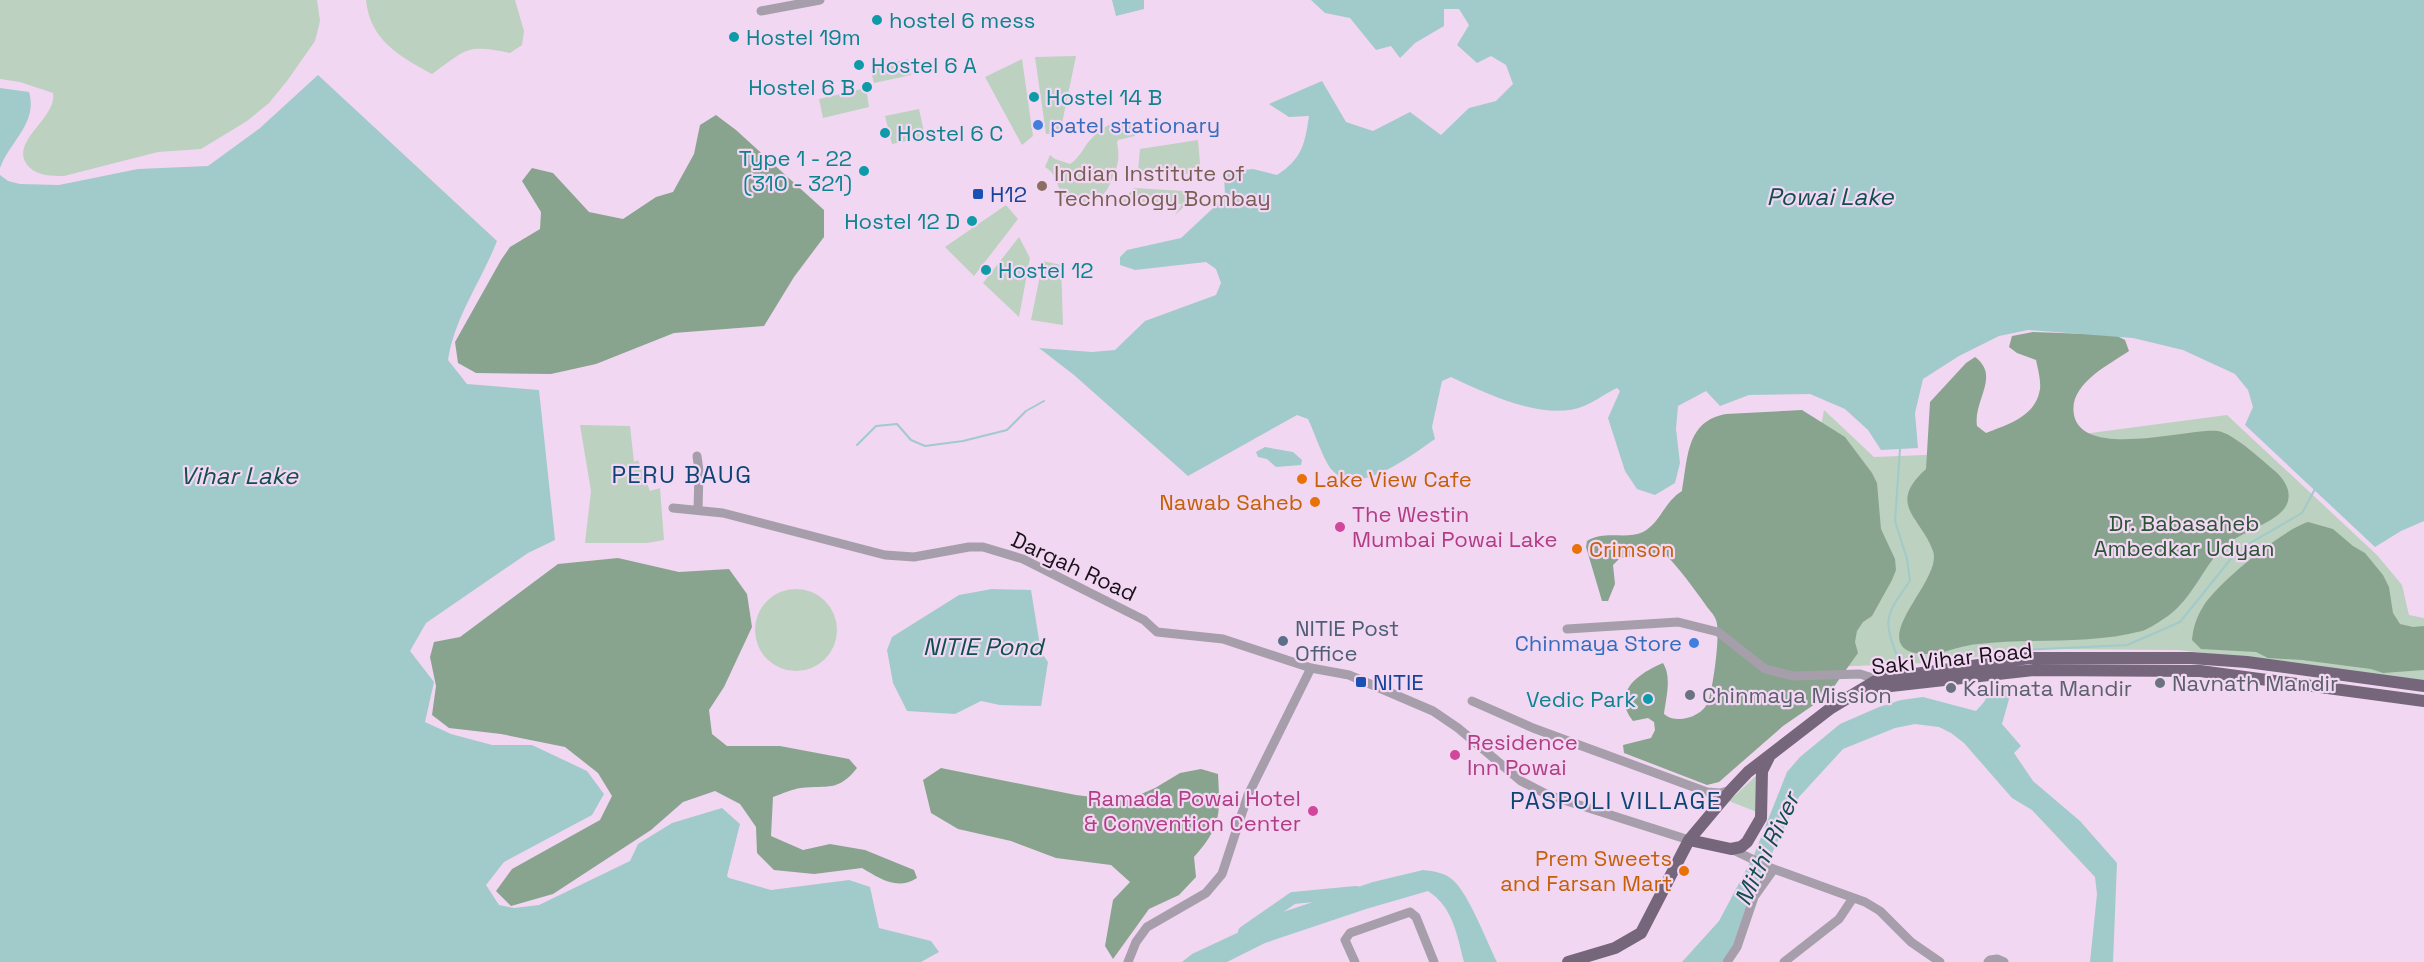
<svg xmlns="http://www.w3.org/2000/svg" width="2424" height="962" viewBox="0 0 2424 962" font-family="'Space Grotesk',sans-serif">
<style>
.green{fill:#bcd1bf}
.forest{fill:#89a48e}
.water{fill:#a1cacb}
.lines{fill:none;stroke-linecap:round;stroke-linejoin:round}
.stream{stroke:#a1cacb;stroke-width:2}
.river{stroke:#a1cacb;stroke-width:12}
.minor{stroke:#a69eaa;stroke-width:9}
.major{stroke:#75667c;stroke-width:12}
.culture-dot{fill:#0f9aa8;stroke:#f2d7f2;stroke-width:2}
.shop-dot{fill:#3f7fe0;stroke:#f2d7f2;stroke-width:2}
.education-dot{fill:#8d6e63;stroke:#f2d7f2;stroke-width:2}
.transit-dot{fill:#1a4fb4;stroke:#f2d7f2;stroke-width:2}
.food-dot{fill:#e8710a;stroke:#f2d7f2;stroke-width:2}
.hotel-dot{fill:#d1479c;stroke:#f2d7f2;stroke-width:2}
.service-dot{fill:#5c6f8a;stroke:#f2d7f2;stroke-width:2}
.worship-dot{fill:#6b7280;stroke:#f2d7f2;stroke-width:2}
.labels{text-anchor:middle;stroke-width:4.5;stroke-linejoin:round;paint-order:stroke}
.culture-label{font-size:22px;fill:#0d838f;stroke:#f2d7f2;text-anchor:start}
.shop-label{font-size:22px;fill:#366cbe;stroke:#f2d7f2;text-anchor:start}
.education-label{font-size:22px;fill:#785e54;stroke:#f2d7f2;text-anchor:start}
.transit-label{font-size:22px;fill:#164399;stroke:#f2d7f2;text-anchor:start}
.food-label{font-size:22px;fill:#c56008;stroke:#f2d7f2;text-anchor:start}
.hotel-label{font-size:22px;fill:#b23c85;stroke:#f2d7f2;text-anchor:start}
.park-label{font-size:22px;fill:#295534;stroke:#f2d7f2}
.street-label{font-size:22px;fill:#1a111a;stroke:#f2d7f2}
.service-label{font-size:22px;fill:#4e5e75;stroke:#f2d7f2;text-anchor:start}
.worship-label{font-size:22px;fill:#5b616d;stroke:#f2d7f2;text-anchor:start}
.water-label{font-size:24px;font-style:italic;fill:#114e4f;stroke:#f2d7f2}
.neighbourhood-label{font-size:24px;letter-spacing:1.5px;fill:#0d4475;stroke:#f2d7f2}
</style>
<rect width="100%" height="100%" fill="#f2d7f2"/>
<!-- green -->
<path class="green" d="M 0,0 L 317,0 L 320,21 L 315,41 L 287,81 L 269,103 L 247,121 L 201,149 L 158,152 L 64,176 C 52,176 38,176 29,167 C 6,143 58,118 53,93 L 20,82 L 0,79 Z
M 366,0 L 515,0 L 524,31 L 522,45 L 510,53 C 465,44 468,49 432,74 C 399,56 370,40 366,0 Z
M 1076,56 L 1060,133 L 1046,134 L 1035,57 Z
M 908,59 L 911,75 L 874,83 L 870,68 Z
M 1022,59 L 1033,136 L 1022,145 L 985,77 Z
M 866,88 L 869,107 L 823,118 L 819,99 Z
M 919,109 L 925,137 L 892,144 L 885,116 Z
M 1119,120 L 1132,121 L 1135,136 L 1118,140 L 1117,143 C 1121,161 1116,171 1108,188 C 1099,203 1079,214 1065,198 C 1056,188 1058,174 1045,167 L 1050,155 L 1055,159 L 1070,164 C 1081,157 1084,145 1093,137 C 1100,129 1110,124 1119,120 Z
M 1198,140 L 1201,175 L 1138,171 L 1140,149 Z
M 1134,188 L 1200,192 L 1175,215 L 1182,204 L 1121,202 Z
M 1006,205 L 1018,219 L 974,276 L 945,247 Z
M 1019,237 L 1030,258 L 1019,317 L 983,283 Z
M 1043,261 L 1061,265 L 1063,325 L 1031,320 Z
M 1824,410 L 1874,457 L 1925,455 L 2227,415 L 2377,555 L 2402,585 L 2409,615 L 2424,618 L 2424,688 L 2267,660 L 2178,650 L 2041,649 L 1927,663 L 1805,668 L 1812,476 Z
M 580,425 L 630,426 L 634,462 L 638,460 L 650,491 L 660,488 L 664,540 L 647,543 L 585,543 L 591,491 Z
M755 630a41 41 0 1 1 82 0a41 41 0 1 1-82 0Z
M 1759,773 L 1757,812 L 1729,801 Z"/>
<!-- forest -->
<path class="forest" d="M 716,115 L 736,130 L 824,210 L 824,237 L 794,277 L 764,326 L 674,333 L 596,364 L 551,374 L 476,373 L 458,363 L 455,342 L 501,260 L 510,247 L 540,229 L 541,212 L 522,181 L 532,168 L 553,173 L 589,212 L 623,219 L 656,197 L 673,192 L 694,154 L 700,125 Z
M 2033,332 L 2115,335 L 2125,340 L 2129,351 C 2109,365 2068,384 2074,415 C 2083,460 2188,428 2218,431 C 2233,433 2263,461 2275,471 C 2285,480 2293,493 2286,506 C 2276,524 2234,534 2220,550 C 2201,572 2192,598 2168,616 C 2160,621 2151,628 2142,631 C 2089,645 2032,638 1978,644 C 1965,645 1952,650 1939,653 C 1929,655 1908,655 1902,646 C 1886,624 1942,576 1933,551 C 1921,517 1886,505 1926,469 L 1930,402 L 1966,363 L 1975,357 C 2001,376 1973,400 1977,426 L 1986,433 C 2009,424 2036,416 2040,389 C 2041,381 2038,369 2036,360 L 2017,353 L 2009,347 L 2012,336 Z
M 1802,410 L 1845,437 L 1872,473 L 1877,483 L 1881,529 L 1895,559 L 1896,570 L 1892,580 L 1872,616 L 1863,622 L 1857,631 L 1855,642 L 1858,653 L 1828,695 L 1783,726 L 1719,782 L 1707,785 L 1624,753 L 1623,745 L 1651,738 L 1655,730 L 1654,722 L 1648,718 L 1633,721 C 1611,693 1637,674 1663,663 C 1672,677 1666,698 1664,714 C 1676,725 1702,717 1708,702 C 1713,689 1721,632 1716,620 C 1714,614 1708,609 1705,604 C 1692,586 1680,569 1664,553 L 1620,558 L 1613,565 L 1615,584 L 1608,601 L 1602,601 L 1586,547 L 1587,541 C 1604,530 1627,540 1643,532 C 1661,522 1664,502 1682,491 C 1688,458 1686,421 1726,414 Z
M 2308,522 L 2333,529 L 2353,546 L 2365,553 L 2383,575 L 2389,587 L 2393,613 L 2400,624 L 2413,627 L 2424,626 L 2424,670 L 2383,673 L 2371,669 L 2302,660 L 2268,658 L 2256,652 L 2201,649 L 2192,640 C 2193,627 2197,616 2204,605 C 2219,582 2282,530 2308,522 Z
M 618,558 L 679,572 L 729,569 L 747,594 L 752,627 L 724,687 L 709,710 L 712,734 L 727,746 L 780,746 L 849,759 L 857,768 C 838,792 828,785 801,788 C 792,789 782,794 773,797 L 771,836 L 803,850 L 830,844 L 865,850 L 914,870 L 917,878 C 897,891 879,878 862,868 L 814,874 L 774,870 L 757,853 L 756,827 L 740,804 L 715,791 L 683,802 L 651,830 L 553,894 L 511,906 L 496,891 L 512,869 L 600,820 L 612,796 L 598,773 L 565,747 L 501,734 L 449,728 L 432,715 L 436,686 L 430,657 L 434,642 L 460,637 L 558,564 Z
M 941,768 L 1076,795 L 1125,801 L 1155,788 L 1180,773 L 1201,769 L 1218,774 C 1220,813 1222,826 1194,857 L 1196,877 L 1179,895 L 1149,909 L 1113,959 L 1105,946 L 1113,900 L 1130,882 L 1111,865 L 1056,858 L 1011,841 L 958,829 L 931,813 L 923,780 Z"/>
<!-- water -->
<path class="water" d="M 1112,0 L 1144,0 L 1144,9 L 1116,16 Z
M 1311,0 L 2424,0 L 2424,521 L 2401,531 L 2375,547 L 2245,425 L 2253,407 L 2248,390 L 2235,374 L 2183,350 L 2133,338 L 2028,330 L 1999,336 L 1959,356 L 1923,379 L 1915,413 L 1918,448 L 1881,450 L 1868,430 L 1845,409 L 1810,394 L 1749,395 L 1720,406 L 1706,391 L 1678,406 L 1676,429 L 1680,463 L 1675,483 L 1655,495 L 1637,489 L 1625,471 L 1608,418 L 1620,391 L 1617,388 C 1606,393 1596,401 1584,406 C 1545,422 1487,394 1451,377 L 1442,381 L 1432,427 L 1435,439 C 1413,454 1357,499 1332,470 C 1324,462 1314,431 1308,419 L 1297,415 L 1188,476 L 1074,375 L 1039,348 L 1092,352 L 1115,350 L 1145,321 L 1216,295 L 1221,283 L 1216,269 L 1206,262 L 1135,270 L 1120,265 L 1120,257 L 1127,250 L 1181,238 L 1225,197 L 1224,172 L 1253,169 L 1277,175 C 1302,159 1305,144 1309,116 L 1289,117 L 1269,104 L 1322,81 L 1346,122 L 1373,131 L 1410,112 L 1441,135 L 1469,108 L 1496,101 L 1513,84 L 1506,65 L 1491,56 L 1477,63 L 1457,45 L 1469,25 L 1459,9 L 1444,9 L 1444,26 L 1415,43 L 1400,58 L 1391,46 L 1376,50 L 1350,18 L 1325,13 Z
M 318,75 L 497,241 C 481,282 455,316 448,360 L 467,384 L 539,390 L 555,540 L 528,553 L 426,623 L 410,651 L 434,682 L 425,722 L 451,734 L 492,745 L 532,745 L 587,771 L 604,794 L 592,815 L 504,862 L 486,885 L 499,905 L 514,908 L 539,905 L 630,861 L 638,844 L 672,823 L 722,808 L 740,824 L 727,876 L 729,878 L 771,890 L 849,880 L 870,887 L 879,928 L 931,941 L 939,952 L 921,962 L 0,962 L 0,175 L 8,181 L 20,184 L 59,185 L 138,169 L 208,166 L 260,128 Z
M 0,88 L 29,92 C 38,123 10,141 0,168 Z
M 1265,447 L 1293,452 L 1302,460 L 1301,465 L 1276,467 L 1267,459 L 1258,457 L 1256,452 Z
M 992,589 L 1031,590 L 1041,652 L 1048,662 L 1041,706 L 1000,705 L 981,701 L 955,714 L 907,711 L 893,683 L 887,650 L 892,637 L 959,595 Z
M 1993,685 L 2013,685 L 2002,724 L 2021,746 L 2014,753 L 2033,781 L 2080,821 L 2117,863 L 2113,962 L 2090,962 L 2097,894 L 2095,877 L 2032,810 L 2012,798 L 1964,743 L 1951,733 L 1939,727 L 1915,724 L 1895,728 L 1843,749 L 1799,797 L 1746,907 L 1733,945 L 1722,962 L 1682,962 L 1719,921 L 1754,855 L 1787,772 L 1800,757 L 1840,724 L 1879,707 L 1901,700 L 1923,697 L 1976,711 L 1984,702 Z
M 1423,870 C 1434,871 1446,873 1454,881 C 1469,895 1487,942 1497,962 L 1464,962 C 1457,935 1453,907 1428,891 L 1366,909 L 1265,943 L 1227,962 L 1182,962 L 1192,954 L 1280,913 L 1373,882 Z"/>
<g class="lines">
<!-- stream -->
<path class="stream" d="M 857,445 L 876,426 L 897,424 L 911,440 L 925,446 L 963,441 L 1007,430 L 1026,411 L 1044,401
M 2003,651 L 2127,645 L 2180,622 L 2238,550 L 2302,513 L 2316,487
M 1900,664 C 1884,621 1882,619 1910,581 L 1907,559 L 1895,521 L 1900,449"/>
<!-- river -->
<path class="river" d="M 1244,932 L 1293,898 L 1356,892"/>
<!-- minor -->
<path class="minor" d="M 761,11 L 820,0
M 697,456 L 699,471 L 698,510
M 673,508 L 723,513 L 885,555 L 914,557 L 969,547 L 983,547 L 1023,559 L 1144,620 L 1157,632 L 1223,639 L 1311,668 L 1349,675 L 1433,711 L 1458,728 L 1521,781 L 1548,795 L 1689,840
M 1567,629 L 1678,622 L 1718,632 L 1765,669 L 1793,676 L 1860,674 L 1879,680
M 1472,701 L 1533,728 L 1707,792 L 1720,793 L 1731,790
M 1731,849 L 1771,868 L 1865,902 L 1880,911 L 1911,942 L 1940,962
M 1128,962 L 1136,942 L 1147,927 L 1206,893 L 1222,874 L 1248,795 L 1311,668
M 1355,962 L 1345,940 L 1350,933 L 1410,912 L 1416,917 L 1434,962
M 1727,962 L 1737,947 L 1754,897 L 1774,869
M 1784,962 L 1839,919 L 1853,898
M 1988,962 L 1990,960 L 1997,959 L 2004,962"/>
<!-- major -->
<path class="major" d="M 1864,689 L 2034,670 L 2200,671 L 2424,701
M 1689,840 L 1731,849 L 1741,847 L 1747,842 L 1761,818 L 1762,771 L 1769,757
M 1568,962 L 1615,948 L 1641,933 L 1689,840 L 1731,790 L 1748,772 L 1831,708 L 1879,679 L 2029,658 L 2191,658 L 2247,662 L 2424,686"/>
</g>
<!-- markers -->
<g class="culture-dot">
<circle cx="877" cy="20" r="6"/>
<circle cx="734" cy="37" r="6"/>
<circle cx="859" cy="65" r="6"/>
<circle cx="867" cy="87" r="6"/>
<circle cx="1034" cy="97" r="6"/>
<circle cx="885" cy="133" r="6"/>
<circle cx="864" cy="171" r="6"/>
<circle cx="972" cy="221" r="6"/>
<circle cx="986" cy="270" r="6"/>
<circle cx="1648" cy="699" r="6"/>
</g>
<g class="shop-dot">
<circle cx="1038" cy="125" r="6"/>
<circle cx="1694" cy="643" r="6"/>
</g>
<circle class="education-dot" cx="1042" cy="186" r="6"/>
<g class="transit-dot">
<rect x="972" y="188" width="12" height="12" rx="3"/>
<rect x="1355" y="676" width="12" height="12" rx="3"/>
</g>
<g class="food-dot">
<circle cx="1302" cy="479" r="6"/>
<circle cx="1315" cy="502" r="6"/>
<circle cx="1577" cy="549" r="6"/>
<circle cx="1684" cy="871" r="6"/>
</g>
<g class="hotel-dot">
<circle cx="1340" cy="527" r="6"/>
<circle cx="1455" cy="755" r="6"/>
<circle cx="1313" cy="811" r="6"/>
</g>
<circle class="service-dot" cx="1283" cy="641" r="6"/>
<g class="worship-dot">
<circle cx="2160" cy="683" r="6"/>
<circle cx="1951" cy="688" r="6"/>
<circle cx="1690" cy="695" r="6"/>
</g>
<g class="labels">
<!-- culture labels -->
<g class="culture-label">
<text x="889" y="28">hostel 6 mess</text>
<text x="746" y="45">Hostel 19m</text>
<text x="871" y="73">Hostel 6 A</text>
<text x="855" y="95" text-anchor="end">Hostel 6 B</text>
<text x="1046" y="105">Hostel 14 B</text>
<text x="897" y="141">Hostel 6 C</text>
<text x="852" y="166" text-anchor="end">Type 1 - 22<tspan x="852" dy="25">(310 - 321)</tspan></text>
<text x="960" y="229" text-anchor="end">Hostel 12 D</text>
<text x="998" y="278">Hostel 12</text>
<text x="1636" y="707" text-anchor="end">Vedic Park</text>
</g>
<!-- shop labels -->
<g class="shop-label">
<text x="1050" y="133">patel stationary</text>
<text x="1682" y="651" text-anchor="end">Chinmaya Store</text>
</g>
<!-- education labels -->
<g class="education-label">
<text x="1054" y="181">Indian Institute of<tspan x="1054" dy="25">Technology Bombay</tspan></text>
</g>
<!-- transit labels -->
<g class="transit-label">
<text x="990" y="202">H12</text>
<text x="1373" y="690">NITIE</text>
</g>
<!-- food labels -->
<g class="food-label">
<text x="1314" y="487">Lake View Cafe</text>
<text x="1303" y="510" text-anchor="end">Nawab Saheb</text>
<text x="1589" y="557">Crimson</text>
<text x="1672" y="866" text-anchor="end">Prem Sweets<tspan x="1672" dy="25">and Farsan Mart</tspan></text>
</g>
<!-- hotel labels -->
<g class="hotel-label">
<text x="1352" y="522">The Westin<tspan x="1352" dy="25">Mumbai Powai Lake</tspan></text>
<text x="1467" y="750">Residence<tspan x="1467" dy="25">Inn Powai</tspan></text>
<text x="1301" y="806" text-anchor="end">Ramada Powai Hotel<tspan x="1301" dy="25">&amp; Convention Center</tspan></text>
</g>
<!-- park labels -->
<g class="park-label">
<text x="2184" y="531">Dr. Babasaheb<tspan x="2184" dy="25">Ambedkar Udyan</tspan></text>
</g>
<!-- street labels -->
<g class="street-label">
<text transform="translate(1074 566) rotate(25)" y="8">Dargah Road</text>
<text transform="translate(1952 658) rotate(-6)" y="8">Saki Vihar Road</text>
</g>
<!-- service labels -->
<g class="service-label">
<text x="1295" y="636">NITIE Post<tspan x="1295" dy="25">Office</tspan></text>
</g>
<!-- worship labels -->
<g class="worship-label">
<text x="2172" y="691">Navnath Mandir</text>
<text x="1963" y="696">Kalimata Mandir</text>
<text x="1702" y="703">Chinmaya Mission</text>
</g>
<!-- water labels -->
<g class="water-label">
<text x="1830" y="205">Powai Lake</text>
<text x="239" y="484">Vihar Lake</text>
<text x="983" y="655">NITIE Pond</text>
<text transform="translate(1767 849) rotate(-65)" y="8">Mithi River</text>
</g>
<!-- neighbourhood labels -->
<g class="neighbourhood-label">
<text x="682" y="483">PERU BAUG</text>
<text x="1616" y="809">PASPOLI VILLAGE</text>
</g>
</g>
</svg>
